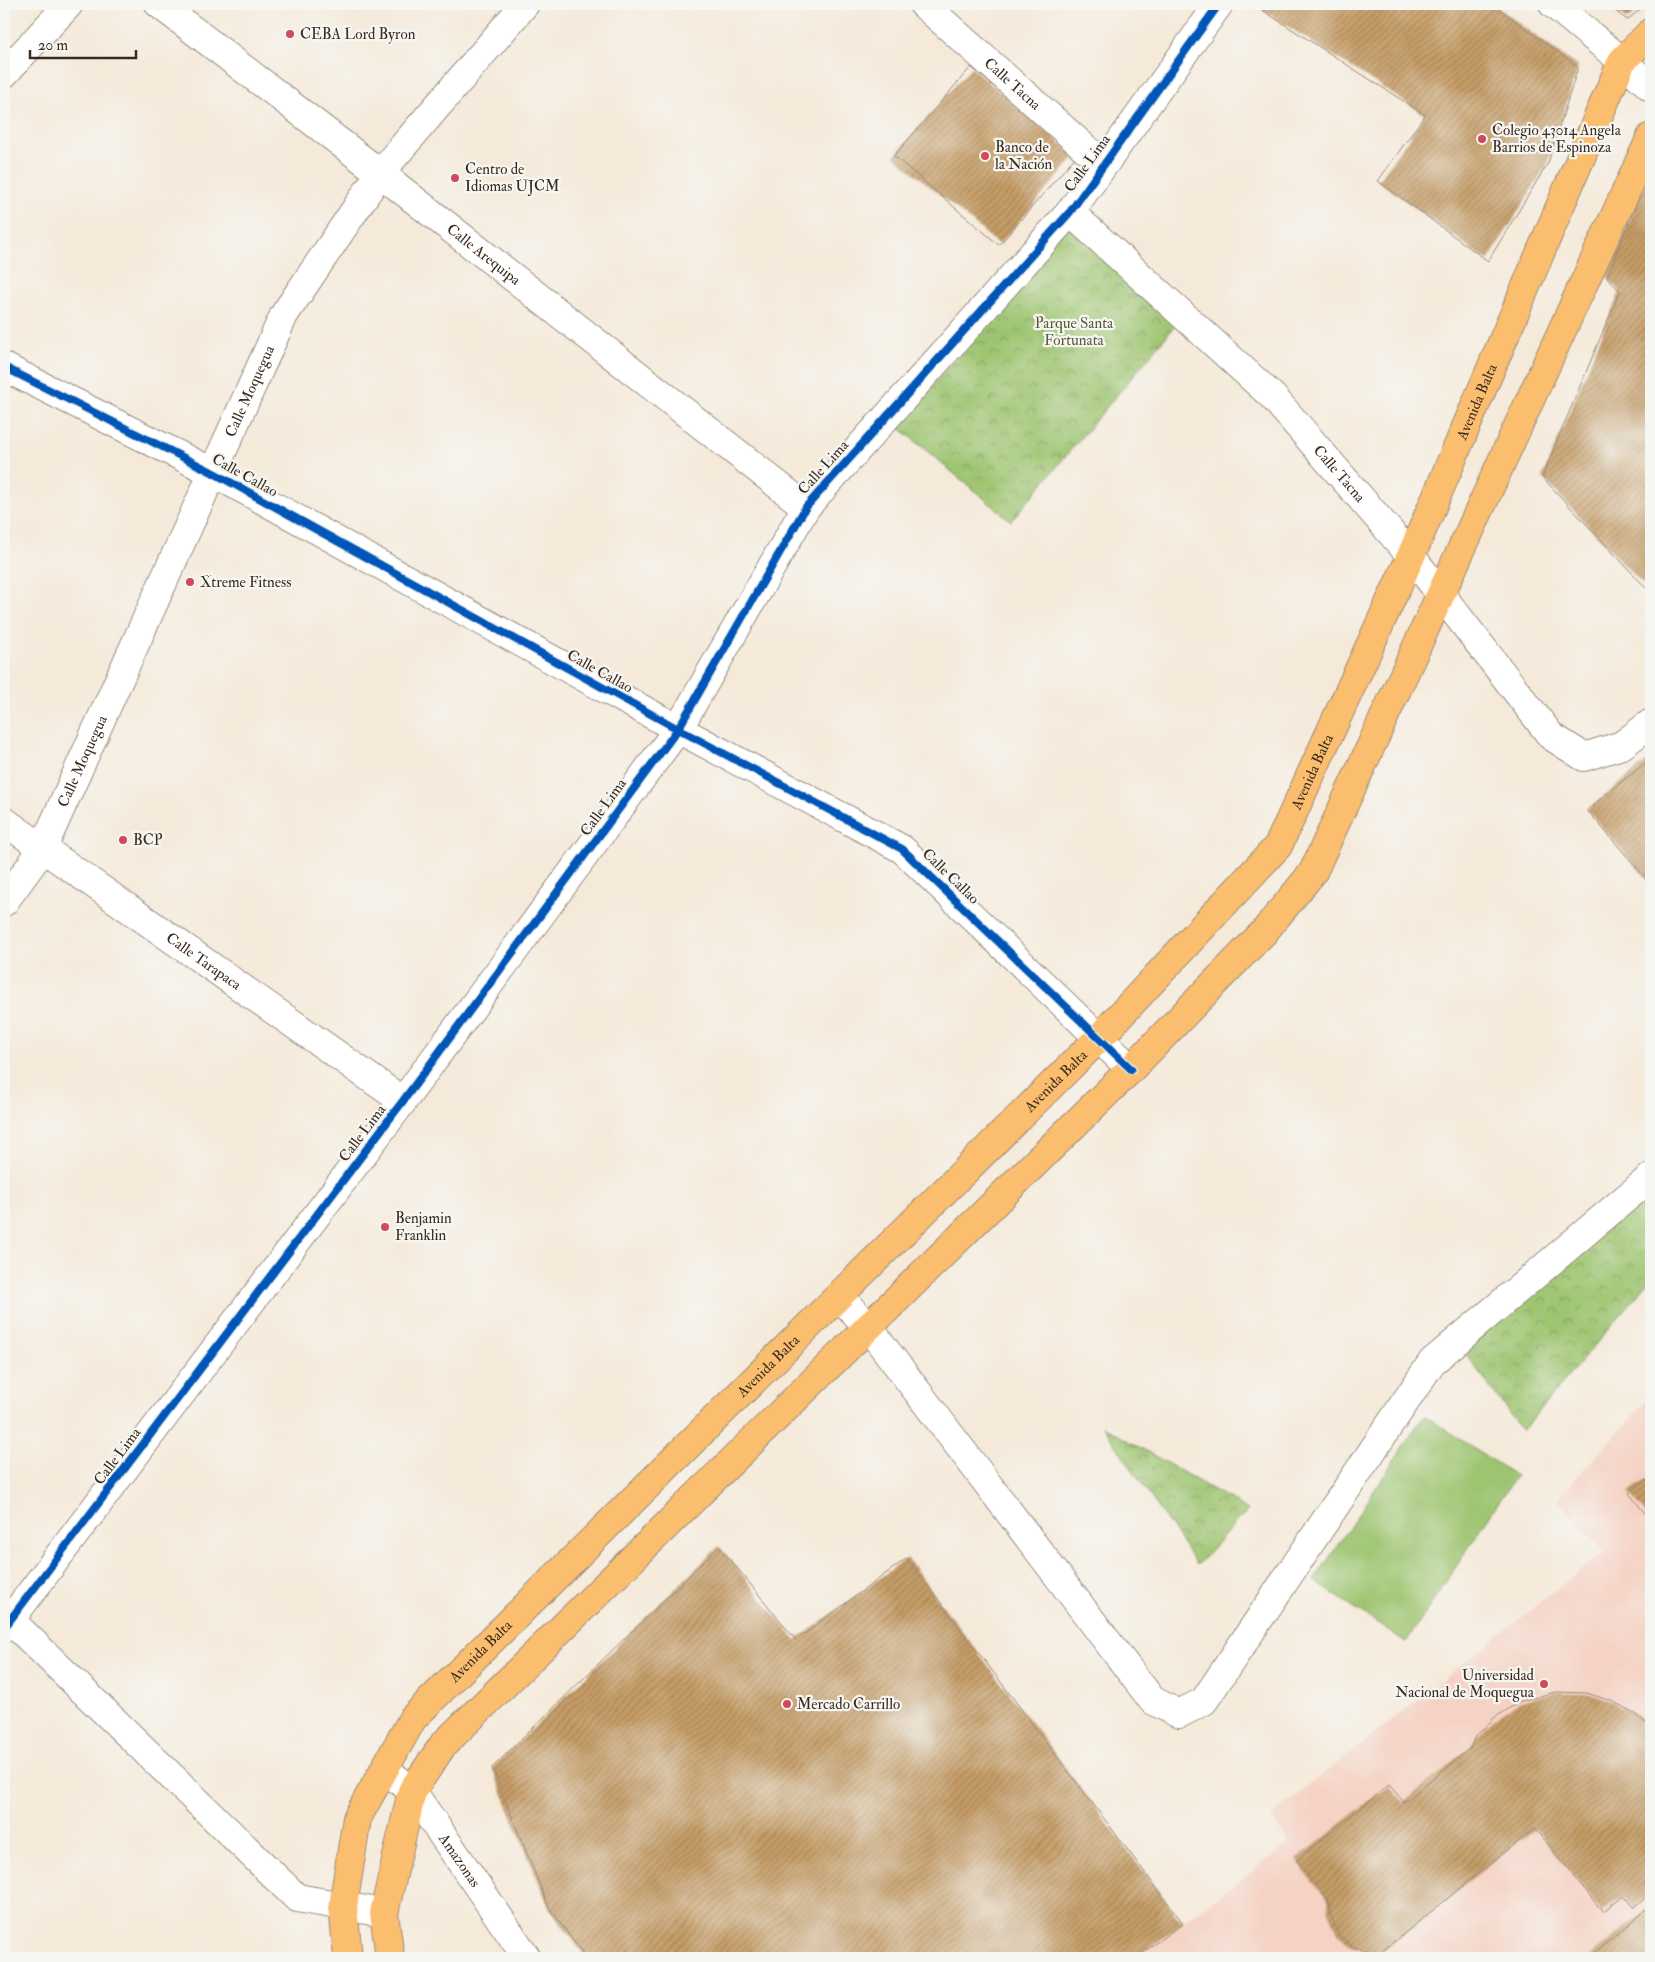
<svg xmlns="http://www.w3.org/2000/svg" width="1655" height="1962" viewBox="0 0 1655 1962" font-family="'IM FELL Double Pica',serif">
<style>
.built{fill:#f5d2c3}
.park{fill:url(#park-crowns);stroke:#6c7747}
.pitch{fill:#9dc470;stroke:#6c7747}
.building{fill:url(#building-hatch)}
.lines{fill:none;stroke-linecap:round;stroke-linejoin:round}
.minor-casing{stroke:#988a7c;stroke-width:30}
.tertiary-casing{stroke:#988a7c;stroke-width:30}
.primary-casing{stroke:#988a7c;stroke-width:30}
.minor{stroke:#fff;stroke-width:28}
.tertiary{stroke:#fff;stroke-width:28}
.primary{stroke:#fbbe6e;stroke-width:28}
.cycleway-casing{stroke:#f6f6f2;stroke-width:11}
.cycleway{stroke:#0057b8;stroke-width:8}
.poi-dot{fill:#d1495b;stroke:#f6f6f2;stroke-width:2}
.labels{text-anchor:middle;stroke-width:4.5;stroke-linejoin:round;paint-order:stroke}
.poi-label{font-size:15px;fill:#3b2a1e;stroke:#f6f6f2;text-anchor:start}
.street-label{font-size:15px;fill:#3b2a1e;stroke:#f6f6f2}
.park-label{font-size:15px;fill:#585837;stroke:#f6f6f2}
</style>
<defs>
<pattern id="park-crowns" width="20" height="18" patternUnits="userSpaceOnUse" patternTransform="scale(1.25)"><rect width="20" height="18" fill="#9dc470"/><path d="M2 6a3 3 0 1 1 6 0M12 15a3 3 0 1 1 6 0" fill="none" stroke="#819f5b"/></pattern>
<pattern id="building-hatch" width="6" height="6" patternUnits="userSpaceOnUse" patternTransform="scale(1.25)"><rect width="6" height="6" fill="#c69d67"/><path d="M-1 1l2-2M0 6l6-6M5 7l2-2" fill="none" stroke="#a28054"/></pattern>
</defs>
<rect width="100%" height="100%" fill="#f6f6f2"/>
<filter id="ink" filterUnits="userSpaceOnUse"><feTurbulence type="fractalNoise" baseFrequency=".02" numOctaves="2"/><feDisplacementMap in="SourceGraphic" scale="10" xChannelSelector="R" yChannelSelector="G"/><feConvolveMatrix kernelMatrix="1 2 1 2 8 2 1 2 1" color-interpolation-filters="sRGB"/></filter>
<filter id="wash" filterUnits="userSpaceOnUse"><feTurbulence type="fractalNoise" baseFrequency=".0096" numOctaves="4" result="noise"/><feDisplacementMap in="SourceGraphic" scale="20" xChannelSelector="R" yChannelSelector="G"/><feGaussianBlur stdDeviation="1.12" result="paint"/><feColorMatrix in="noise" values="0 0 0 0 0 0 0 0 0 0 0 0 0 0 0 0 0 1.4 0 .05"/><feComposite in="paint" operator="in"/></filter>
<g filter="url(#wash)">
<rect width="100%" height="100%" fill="#f5eada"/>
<!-- built -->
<path class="built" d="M 1651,1396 L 1651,1958 L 1135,1958 L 1289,1844 L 1271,1816 L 1604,1552 L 1557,1499 Z"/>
<!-- park -->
<path class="park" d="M 1066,226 L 1180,320 L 1011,521 L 898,427 Z
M 1651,1185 L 1651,1279 L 1522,1431 L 1457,1342 Z
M 1103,1426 L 1248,1510 L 1197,1565 Z"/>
<!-- pitch -->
<path class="pitch" d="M 1424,1415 L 1516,1476 L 1406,1642 L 1314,1581 Z"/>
<g id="blocks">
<!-- building -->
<path class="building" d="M 1253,4 L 1493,4 L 1578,67 L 1548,163 L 1488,261 L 1378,181 L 1425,115 Z
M 1606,4 L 1647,4 L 1627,20 Z
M 971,67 L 1076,156 L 999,245 L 894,156 Z
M 1651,168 L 1651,593 L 1542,477 L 1620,291 L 1607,277 Z
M 1651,758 L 1651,884 L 1587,810 Z
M 1651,1476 L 1651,1521 L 1629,1493 Z
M 719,1546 L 796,1640 L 907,1558 L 1183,1923 L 1135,1958 L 586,1958 L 549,1908 L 492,1768 Z
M 1555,1692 L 1587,1693 L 1611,1701 L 1632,1711 L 1651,1728 L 1651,1890 L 1645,1898 L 1634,1908 L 1623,1895 L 1603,1912 L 1535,1828 L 1380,1953 L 1353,1947 L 1339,1935 L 1331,1916 L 1328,1900 L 1296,1860 L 1389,1785 L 1404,1802 L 1470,1748 L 1477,1735 L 1494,1718 L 1521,1701 Z
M 1651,1906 L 1651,1958 L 1588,1958 Z"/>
</g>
</g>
<g filter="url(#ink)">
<use href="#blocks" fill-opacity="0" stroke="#988a7c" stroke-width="1"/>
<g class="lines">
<defs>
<g id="minor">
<path id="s1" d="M 159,4 L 380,173 L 806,507"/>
<path id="s2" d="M 923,4 L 1103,164"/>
<path d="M 1553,4 L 1622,61"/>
<path d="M 4,74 L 69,4"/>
<path id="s3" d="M 1070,212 L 1273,397 L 1411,556 L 1551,736 L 1584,757 L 1622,745 L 1651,723"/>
<path d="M 4,367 L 212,472 L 678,729 L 902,849 L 1131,1069"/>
<path id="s4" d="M 4,821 L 403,1101"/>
<path id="s5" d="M 4,902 L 42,850 L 284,315 L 380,173 L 525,4"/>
<path d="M 839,1296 L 869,1328 L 1152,1700 L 1179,1714 L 1204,1701 L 1432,1362 L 1651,1177"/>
<path d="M 4,1614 L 297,1898 L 384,1913"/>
<path d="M 4,1628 L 403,1101 L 678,729 L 806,507 L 1070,212 L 1219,4"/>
<path id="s6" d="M 385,1769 L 412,1791 L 527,1958"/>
</g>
<path id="tertiary" d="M 1622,61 L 1651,87"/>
<g id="primary">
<path id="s7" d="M 348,1958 L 343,1906 L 357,1818 L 413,1718 L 1100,1037 L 1278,846 L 1411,556 L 1622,61 L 1651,32"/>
<path d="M 390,1958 L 384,1913 L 412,1791 L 443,1745 L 1131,1069 L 1264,932 L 1313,872 L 1651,137"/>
</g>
</defs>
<!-- minor casing -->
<use href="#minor" class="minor-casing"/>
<!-- tertiary casing -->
<use href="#tertiary" class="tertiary-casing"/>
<!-- primary casing -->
<use href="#primary" class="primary-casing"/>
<!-- minor -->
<use href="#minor" class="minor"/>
<!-- tertiary -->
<use href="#tertiary" class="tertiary"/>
<!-- primary -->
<use href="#primary" class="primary"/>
<defs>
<path id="cycleway" d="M 4,367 L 212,472 L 678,729 L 902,849 L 1131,1069
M 4,1628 L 403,1101 L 678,729 L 806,507 L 1070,212 L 1219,4"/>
</defs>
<!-- cycleway casing -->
<use href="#cycleway" class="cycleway-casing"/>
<!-- cycleway -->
<use href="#cycleway" class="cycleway"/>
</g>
</g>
<!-- markers -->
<g class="poi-dot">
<circle cx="290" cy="34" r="5"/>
<circle cx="1482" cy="139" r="5"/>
<circle cx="985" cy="156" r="5"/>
<circle cx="455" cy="178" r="5"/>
<circle cx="190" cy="582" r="5"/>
<circle cx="123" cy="840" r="5"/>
<circle cx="385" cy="1227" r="5"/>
<circle cx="1544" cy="1684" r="5"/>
<circle cx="787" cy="1704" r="5"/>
</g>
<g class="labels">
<!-- poi labels -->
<g class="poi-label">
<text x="300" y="39">CEBA Lord Byron</text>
<text x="1492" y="135">Colegio 43014 Angela<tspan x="1492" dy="17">Barrios de Espinoza</tspan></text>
<text x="995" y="152">Banco de<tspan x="995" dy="17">la Nación</tspan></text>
<text x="465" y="174">Centro de<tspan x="465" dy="17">Idiomas UJCM</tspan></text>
<text x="200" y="587">Xtreme Fitness</text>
<text x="133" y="845">BCP</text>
<text x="395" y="1223">Benjamin<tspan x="395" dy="17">Franklin</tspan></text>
<text x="1534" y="1680" text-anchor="end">Universidad<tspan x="1534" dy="17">Nacional de Moquegua</tspan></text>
<text x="797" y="1709">Mercado Carrillo</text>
</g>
<!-- street labels -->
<g class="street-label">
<text dy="5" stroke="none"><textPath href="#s2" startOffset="120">Calle Tacna</textPath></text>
<text transform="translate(1087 163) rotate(-54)" y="5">Calle Lima</text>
<text dy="5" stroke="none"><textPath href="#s1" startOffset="410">Calle Arequipa</textPath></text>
<text dy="5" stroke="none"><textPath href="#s5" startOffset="568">Calle Moquegua</textPath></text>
<text dy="5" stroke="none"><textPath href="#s7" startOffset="1971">Avenida Balta</textPath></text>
<text transform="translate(823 467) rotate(-48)" y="5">Calle Lima</text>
<text dy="5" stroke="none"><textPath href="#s3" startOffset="376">Calle Tacna</textPath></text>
<text transform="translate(245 475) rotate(29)" y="5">Calle Callao</text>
<text transform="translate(600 671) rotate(29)" y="5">Calle Callao</text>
<text dy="5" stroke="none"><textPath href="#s5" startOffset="162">Calle Moquegua</textPath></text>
<text dy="5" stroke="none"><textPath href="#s7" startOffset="1566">Avenida Balta</textPath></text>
<text transform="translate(603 807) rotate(-54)" y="5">Calle Lima</text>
<text transform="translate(951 876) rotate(44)" y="5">Calle Callao</text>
<text dy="5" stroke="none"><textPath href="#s4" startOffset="244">Calle Tarapaca</textPath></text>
<text dy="5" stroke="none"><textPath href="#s7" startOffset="1161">Avenida Balta</textPath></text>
<text transform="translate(362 1133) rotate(-53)" y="5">Calle Lima</text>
<text dy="5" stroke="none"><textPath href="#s7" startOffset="756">Avenida Balta</textPath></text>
<text transform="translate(117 1456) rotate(-53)" y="5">Calle Lima</text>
<text dy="5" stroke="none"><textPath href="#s7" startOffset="351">Avenida Balta</textPath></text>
<text dy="5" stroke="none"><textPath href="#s6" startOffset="119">Amazonas</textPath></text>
</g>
<!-- park labels -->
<g class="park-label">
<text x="1074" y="328">Parque Santa<tspan x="1074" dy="17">Fortunata</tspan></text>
</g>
</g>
<!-- margin -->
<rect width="1655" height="1962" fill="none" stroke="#f6f6f2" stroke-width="20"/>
<!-- scale -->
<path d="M30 50v8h106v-8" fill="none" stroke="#3b2a1e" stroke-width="2.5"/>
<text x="38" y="50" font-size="15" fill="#3b2a1e" stroke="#f6f6f2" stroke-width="4" paint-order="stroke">20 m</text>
</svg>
